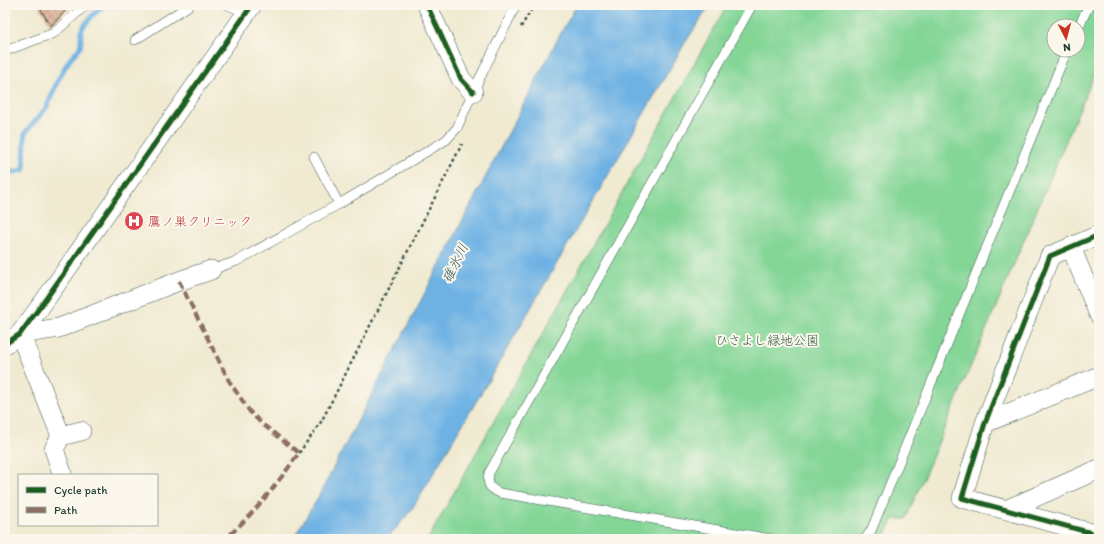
<svg xmlns="http://www.w3.org/2000/svg" width="1104" height="544" viewBox="0 0 1104 544" font-family="Itim,'Klee One',sans-serif">
<style>
.green{fill:#84d697;stroke:#528a66;fill-rule:evenodd}
.water{fill:#6eb2e4;stroke:#46788c}
.lines{fill:none;stroke-linecap:round;stroke-linejoin:round}
.stream{stroke:#6eb2e4;stroke-width:5}
.building{fill:url(#building-cross-hatch)}
.lane-casing{stroke:#3e574c;stroke-width:10}
.street-casing{stroke:#3e574c;stroke-width:20}
.path{stroke:#3e574c;stroke-width:2.5;stroke-dasharray:3 3;stroke-linecap:butt}
.lane{stroke:#fff;stroke-width:9}
.street{stroke:#fff;stroke-width:19}
.quiet{stroke:#8d6e63;stroke-width:4;stroke-dasharray:8 4;stroke-linecap:butt}
.cycleway-casing{stroke:#fbf7ec;stroke-width:8}
.cycleway{stroke:#1b5e20;stroke-width:5}
.labels{text-anchor:middle;stroke-width:4;stroke-linejoin:round;paint-order:stroke}
.health-label{font-size:13px;fill:#be3a42;stroke:#fbf7ec;text-anchor:start}
.park-label{font-size:13px;fill:#335c48;stroke:#fbf7ec}
.water-label{font-size:14px;font-style:italic;fill:#335a60;stroke:#fbf7ec}
</style>
<defs>
<pattern id="building-cross-hatch" width="8" height="8" patternUnits="userSpaceOnUse"><rect width="8" height="8" fill="#dbad92"/><path d="M0 0l8 8M0 8l8-8" fill="none" stroke="#b18e78"/></pattern>
</defs>
<rect width="100%" height="100%" fill="#fbf7ec"/>
<filter id="ink" filterUnits="userSpaceOnUse"><feTurbulence type="fractalNoise" baseFrequency=".025" numOctaves="2"/><feDisplacementMap in="SourceGraphic" scale="8" xChannelSelector="R" yChannelSelector="G"/><feConvolveMatrix kernelMatrix="1 2 1 2 8 2 1 2 1" color-interpolation-filters="sRGB"/></filter>
<filter id="wash" filterUnits="userSpaceOnUse"><feTurbulence type="fractalNoise" baseFrequency=".012" numOctaves="4" result="noise"/><feDisplacementMap in="SourceGraphic" scale="16" xChannelSelector="R" yChannelSelector="G"/><feGaussianBlur stdDeviation="0.9" result="paint"/><feColorMatrix in="noise" values="0 0 0 0 0 0 0 0 0 0 0 0 0 0 0 0 0 1.4 0 .05"/><feComposite in="paint" operator="in"/></filter>
<g filter="url(#wash)">
<rect width="100%" height="100%" fill="#f0ead1"/>
<!-- green -->
<path class="green" d="M 727,5 L 1099,5 L 1099,63 L 906,519 L 894,519 L 883,539 L 708,539 L 698,538 L 648,539 L 428,539 ZM 1054,26 L 1078,26 L 1078,50 L 1054,50 Z"/>
<!-- water -->
<path class="water" d="M 577,5 L 710,5 L 685,43 L 486,385 L 412,509 L 387,539 L 293,539 L 316,501 L 563,29 Z"/>
<g class="lines">
<!-- stream -->
<path class="stream" d="M 5,176 L 8,173 L 24,170 L 25,133 L 47,107 L 57,82 L 65,67 L 73,55 L 80,48 L 81,44 L 81,32 L 83,27 L 93,15 L 104,5"/>
</g>
<g id="blocks">
<!-- building -->
<path class="building" d="M 38,5 L 71,5 L 51,26 Z"/>
</g>
</g>
<g filter="url(#ink)">
<use href="#blocks" fill-opacity="0" stroke="#3e574c" stroke-width="1"/>
<g class="lines">
<defs>
<path id="lane" d="M 228,5 L 247,13
M 752,5 L 489,473 C 487,485 489,488 500,493 L 771,539
M 1078,28 L 1089,5
M 135,40 L 190,5
M 5,51 L 54,33 L 86,5
M 314,157 L 339,204
M 211,270 L 237,261 L 339,204 L 446,140 L 457,128 L 473,92 L 516,5
M 865,539 L 871,531 L 1067,50"/>
<path id="street" d="M 427,5 L 461,79 L 473,92
M 1099,235 L 1050,256 L 985,423 L 962,498 L 1099,535
M 1071,247 L 1099,315
M 20,334 L 59,328 L 179,281 L 211,270
M 20,334 L 61,436 L 81,431
M 5,344 L 20,334 L 43,303 L 252,5
M 985,423 L 1099,376
M 61,436 L 54,449 L 62,473
M 1006,510 L 1099,469"/>
</defs>
<!-- lane casing -->
<use href="#lane" class="lane-casing"/>
<!-- street casing -->
<use href="#street" class="street-casing"/>
<!-- path -->
<path class="path" d="M 521,27 L 534,5
M 299,453 L 321,422 L 339,387 L 462,144"/>
<!-- lane -->
<use href="#lane" class="lane"/>
<!-- street -->
<use href="#street" class="street"/>
<!-- quiet -->
<path class="quiet" d="M 179,281 L 229,381 L 250,412 L 261,423 L 299,453 C 277,484 254,514 225,539"/>
<defs>
<path id="cycleway" d="M 427,5 L 461,79 L 473,92
M 1099,235 L 1050,256 L 985,423 L 962,498 L 1099,535
M 5,344 L 20,334 L 43,303 L 252,5"/>
</defs>
<!-- cycleway casing -->
<use href="#cycleway" class="cycleway-casing"/>
<!-- cycleway -->
<use href="#cycleway" class="cycleway"/>
</g>
</g>
<!-- icons -->
<defs>
<symbol id="hospital-disc" viewBox="-11 -11 22 22"><circle r="9.5" fill="#e0444e" stroke="#fbf7ec"/><path d="M-5-5h3v3.5h4V-5h3V5h-3V1.5h-4V5h-3Z" fill="#fff"/></symbol>
</defs>
<g fill-rule="evenodd">
<use href="#hospital-disc" x="123" y="210" width="22" height="22"/>
</g>
<g class="labels">
<!-- health labels -->
<g class="health-label">
<text x="148" y="226">鷹ノ巣クリニック</text>
</g>
<!-- park labels -->
<g class="park-label">
<text x="767" y="345">ひさよし緑地公園</text>
</g>
<!-- water labels -->
<g class="water-label">
<text transform="translate(455 263) rotate(-64)" y="5">碓氷川</text>
</g>
</g>
<!-- margin -->
<rect width="1104" height="544" fill="none" stroke="#fbf7ec" stroke-width="20"/>
<!-- legend -->
<rect x="18" y="474" width="140" height="52" fill="#fbf7ec" stroke="#a3ada2"/>
<rect x="26" y="487" width="20" height="6" fill="#1b5e20" stroke="#a3ada2"/>
<text x="54" y="494" font-size="12" fill="#1f3d34">Cycle path</text>
<rect x="26" y="507" width="20" height="6" fill="#8d6e63" stroke="#a3ada2"/>
<text x="54" y="514" font-size="12" fill="#1f3d34">Path</text>
<!-- north arrow -->
<g transform="translate(1066 38) rotate(174)"><circle r="19" fill="#fbf7ec" stroke="#a3ada2"/>
<path d="M0-3L7 15L0 10L-7 15Z" fill="#c8321e"/>
<text y="-6" font-size="11" font-weight="bold" text-anchor="middle" fill="#1f3d34">N</text>
</g>
</svg>
